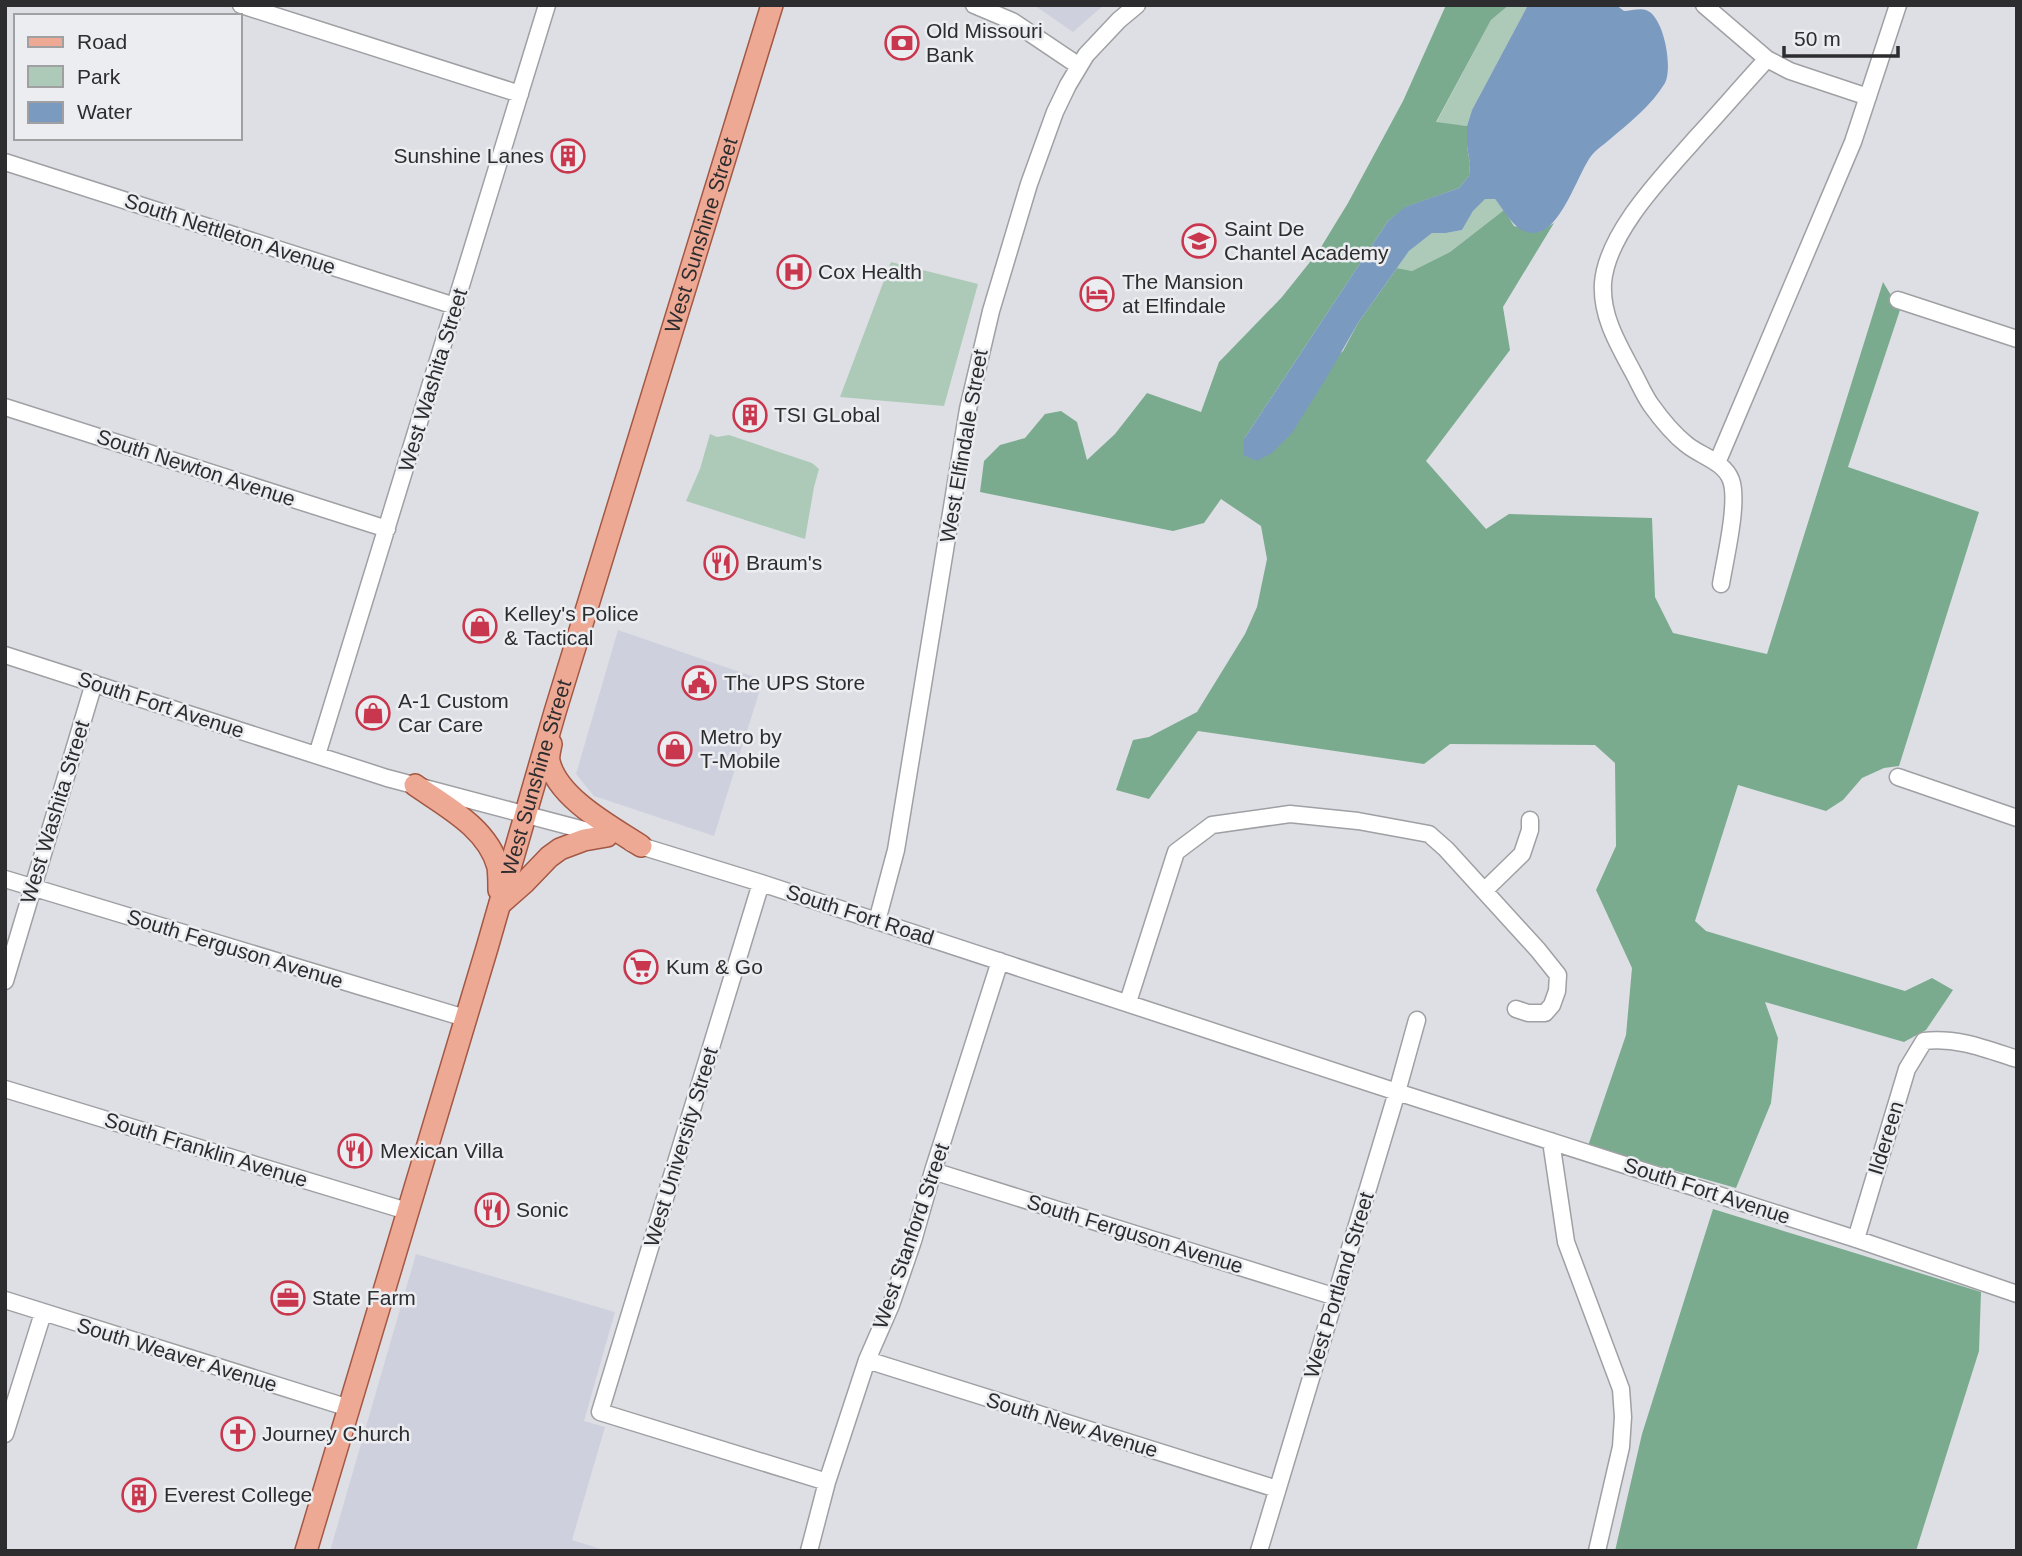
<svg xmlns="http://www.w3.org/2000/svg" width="2022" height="1556" viewBox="0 0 2022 1556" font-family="Arial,sans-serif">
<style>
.built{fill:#ced1dd}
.green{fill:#accab7}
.forest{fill:#7bab8f}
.water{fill:#7a9abf}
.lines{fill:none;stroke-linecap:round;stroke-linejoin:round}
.minor-casing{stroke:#9fa0a4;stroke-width:19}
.major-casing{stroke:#a35844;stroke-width:24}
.minor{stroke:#fff;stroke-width:16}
.major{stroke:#eea995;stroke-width:21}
.labels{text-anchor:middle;stroke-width:5;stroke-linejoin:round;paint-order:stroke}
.poi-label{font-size:21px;fill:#2d2d2f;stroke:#ecedf1;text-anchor:start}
.street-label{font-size:21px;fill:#2d2d2f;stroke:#ecedf1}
</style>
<rect width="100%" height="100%" fill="#dedfe4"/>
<!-- built -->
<path class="built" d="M 1034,5 L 1104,5 L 1073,32 Z
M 618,630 L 763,680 L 714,836 L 594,796 L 576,774 Z
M 416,1254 L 615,1312 L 584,1421 L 605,1427 L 572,1540 L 607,1551 L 330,1551 Z"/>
<!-- green -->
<path class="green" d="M 1509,5 L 1528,5 L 1472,110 L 1467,126 L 1436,123 L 1491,20 Z
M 1484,199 L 1495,199 L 1504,210 L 1450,252 L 1412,271 L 1397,268 L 1409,251 L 1432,233 L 1446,233 L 1462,230 L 1473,211 Z
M 891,262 L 978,284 L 944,406 L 840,397 Z
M 710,434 L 717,437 L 729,435 L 812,463 L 819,469 L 814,487 L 805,539 L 686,501 L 700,469 Z"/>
<!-- forest -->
<path class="forest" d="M 1446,5 L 1509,5 L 1491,20 L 1436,122 L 1467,126 L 1467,146 L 1470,164 L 1469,176 L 1459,188 L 1406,207 L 1388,221 L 1244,439 L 1343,351 L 1358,323 L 1397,268 L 1412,271 L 1450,252 L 1504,210 L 1514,226 L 1539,232 L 1554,223 L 1503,307 L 1510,350 L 1426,461 L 1486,529 L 1509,514 L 1652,518 L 1655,597 L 1673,633 L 1767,654 L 1883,282 L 1900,310 L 1848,467 L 1979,512 L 1899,766 L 1884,768 L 1862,778 L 1843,800 L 1826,811 L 1738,785 L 1695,921 L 1706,931 L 1905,991 L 1932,978 L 1953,990 L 1926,1030 L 1904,1042 L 1765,1002 L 1778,1038 L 1771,1103 L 1736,1188 L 1588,1146 L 1626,1035 L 1632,968 L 1596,890 L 1616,846 L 1615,763 L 1595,745 L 1450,744 L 1424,764 L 1198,731 L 1149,799 L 1116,790 L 1133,740 L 1149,737 L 1197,712 L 1245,634 L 1257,607 L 1267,559 L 1261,526 L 1221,499 L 1204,523 L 1173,531 L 980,492 L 984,461 L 1000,445 L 1025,438 L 1045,414 L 1061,411 L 1077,422 L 1087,460 L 1115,434 L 1147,393 L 1201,412 L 1219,362 L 1282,297 L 1318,252 L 1348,203 L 1403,101 Z
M 1713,1209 L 1981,1292 L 1979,1351 L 1916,1551 L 1615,1551 L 1642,1434 Z"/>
<!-- water -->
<path class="water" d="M 1528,5 L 1616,5 L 1624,11 C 1630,11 1640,8 1646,10 C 1664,16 1673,68 1665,83 C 1652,105 1628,124 1609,140 C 1602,146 1594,151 1589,159 C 1577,178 1561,226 1539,232 C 1517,238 1506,212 1495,199 L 1485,199 L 1473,211 L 1462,230 L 1446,233 L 1432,233 L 1409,251 L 1358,323 L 1327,377 L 1292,433 L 1272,453 L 1257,461 L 1243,455 L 1244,439 L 1388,221 L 1405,207 L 1459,188 L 1469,176 L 1470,164 L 1467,146 L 1467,126 L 1472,110 Z"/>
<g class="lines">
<defs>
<path id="minor" d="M 241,5 L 520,94
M 974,5 L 1012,21 L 1079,66
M 1704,5 L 1767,59 L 1790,71 L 1868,97
M 5,162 L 455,306
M 1898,300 L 2017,339
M 5,407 L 387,529
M 1717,463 L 1853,142 L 1898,5
M 1721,584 C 1725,559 1739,502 1731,480 C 1724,461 1700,456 1686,444 C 1672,433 1661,419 1651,405 C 1644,395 1639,383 1633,372 C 1618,344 1601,316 1603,283 C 1607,232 1664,175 1696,138 C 1720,112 1743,85 1767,59
M 5,655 L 387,778 L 603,835
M 317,755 L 547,5
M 1898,777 L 2017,818
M 631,843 L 761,883 L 1397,1092 L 1856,1239 L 2017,1294
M 5,879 L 465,1018
M 761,883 L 600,1412 L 827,1482
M 1484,891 L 1522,854 L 1530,830 L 1530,820
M 877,921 L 896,850 L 968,409 L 991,311 L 1029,184 L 1055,112 L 1068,85 L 1086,55 L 1119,20 L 1137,5
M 5,981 L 94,683
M 1128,1002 L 1176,852 L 1212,825 L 1290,814 L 1358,821 L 1429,834 L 1446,849 L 1538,950 L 1558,975 L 1557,991 L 1552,1005 L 1545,1013 L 1528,1013 L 1516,1009
M 5,1089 L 407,1211
M 1551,1141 L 1566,1242 L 1621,1389 L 1623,1417 L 1621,1447 L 1597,1551
M 933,1171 L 1336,1297
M 1856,1239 L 1907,1069 L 1924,1041 C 1957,1037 1986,1049 2017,1059
M 5,1300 L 349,1408
M 867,1360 L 1277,1489
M 5,1434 L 43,1313
M 809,1551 L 827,1482 L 867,1360 L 891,1305 L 913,1241 L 933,1171 L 1000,961
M 1259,1551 L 1397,1092 L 1417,1020"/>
<g id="major">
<path d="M 551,744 C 550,749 548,756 549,761 C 557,798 612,827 641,846"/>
<path d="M 415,785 C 445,806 488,828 498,867 C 499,874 499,883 499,890"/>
<path d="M 500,904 L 525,882 L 549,857 L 560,849 L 584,840 L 607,836"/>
<path id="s1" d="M 306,1551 L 487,948 L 555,712 L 772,5"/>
</g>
</defs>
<!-- minor casing -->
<use href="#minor" class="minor-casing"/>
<!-- major casing -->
<use href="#major" class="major-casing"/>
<!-- minor -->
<use href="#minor" class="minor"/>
<!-- major -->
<use href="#major" class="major"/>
</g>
<!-- icons -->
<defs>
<symbol id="bank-ring" viewBox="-11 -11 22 22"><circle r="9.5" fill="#ecedf1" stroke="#c8374d" stroke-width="1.5"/><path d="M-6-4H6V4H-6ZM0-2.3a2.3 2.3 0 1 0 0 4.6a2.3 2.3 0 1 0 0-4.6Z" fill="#c8374d"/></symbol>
<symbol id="building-ring" viewBox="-11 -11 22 22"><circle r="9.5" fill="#ecedf1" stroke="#c8374d" stroke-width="1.5"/><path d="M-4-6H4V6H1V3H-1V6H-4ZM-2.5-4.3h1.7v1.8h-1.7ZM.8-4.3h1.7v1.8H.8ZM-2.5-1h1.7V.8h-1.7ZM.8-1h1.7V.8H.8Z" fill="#c8374d"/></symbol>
<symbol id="school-ring" viewBox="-11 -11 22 22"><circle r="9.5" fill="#ecedf1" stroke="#c8374d" stroke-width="1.5"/><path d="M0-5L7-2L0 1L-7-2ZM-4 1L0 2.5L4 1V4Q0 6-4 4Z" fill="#c8374d"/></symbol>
<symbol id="hospital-ring" viewBox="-11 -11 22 22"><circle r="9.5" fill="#ecedf1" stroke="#c8374d" stroke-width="1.5"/><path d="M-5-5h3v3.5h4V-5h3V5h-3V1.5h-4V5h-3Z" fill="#c8374d"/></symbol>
<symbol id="hotel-ring" viewBox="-11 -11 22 22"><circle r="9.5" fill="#ecedf1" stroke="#c8374d" stroke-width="1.5"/><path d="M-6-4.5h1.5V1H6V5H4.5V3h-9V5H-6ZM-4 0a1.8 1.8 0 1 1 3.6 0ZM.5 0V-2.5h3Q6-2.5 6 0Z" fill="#c8374d"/></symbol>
<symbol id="restaurant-ring" viewBox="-11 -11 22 22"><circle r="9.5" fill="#ecedf1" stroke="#c8374d" stroke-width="1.5"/><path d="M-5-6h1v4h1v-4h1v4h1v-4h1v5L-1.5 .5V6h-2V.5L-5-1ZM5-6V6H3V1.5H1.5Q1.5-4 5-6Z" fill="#c8374d"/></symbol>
<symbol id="shop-ring" viewBox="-11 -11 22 22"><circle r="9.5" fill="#ecedf1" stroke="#c8374d" stroke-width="1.5"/><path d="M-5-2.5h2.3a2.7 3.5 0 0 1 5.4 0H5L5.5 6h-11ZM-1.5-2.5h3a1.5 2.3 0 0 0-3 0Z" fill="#c8374d"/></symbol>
<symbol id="civic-ring" viewBox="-11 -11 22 22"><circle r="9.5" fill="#ecedf1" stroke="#c8374d" stroke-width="1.5"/><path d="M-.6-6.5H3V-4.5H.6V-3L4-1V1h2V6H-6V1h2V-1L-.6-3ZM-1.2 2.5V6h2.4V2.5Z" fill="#c8374d"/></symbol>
<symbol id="supermarket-ring" viewBox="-11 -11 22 22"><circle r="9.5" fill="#ecedf1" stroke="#c8374d" stroke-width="1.5"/><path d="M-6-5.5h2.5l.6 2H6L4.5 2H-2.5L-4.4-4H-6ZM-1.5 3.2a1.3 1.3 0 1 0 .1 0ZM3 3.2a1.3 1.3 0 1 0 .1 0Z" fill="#c8374d"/></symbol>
<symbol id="office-ring" viewBox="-11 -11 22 22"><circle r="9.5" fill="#ecedf1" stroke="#c8374d" stroke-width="1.5"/><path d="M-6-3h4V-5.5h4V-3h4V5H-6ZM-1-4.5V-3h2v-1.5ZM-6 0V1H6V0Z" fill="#c8374d"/></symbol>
<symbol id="church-ring" viewBox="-11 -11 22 22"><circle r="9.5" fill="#ecedf1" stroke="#c8374d" stroke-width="1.5"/><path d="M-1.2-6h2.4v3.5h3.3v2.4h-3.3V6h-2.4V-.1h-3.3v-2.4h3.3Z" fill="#c8374d"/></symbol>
</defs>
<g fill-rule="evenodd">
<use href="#bank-ring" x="883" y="24" width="38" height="38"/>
<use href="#building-ring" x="549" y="137" width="38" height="38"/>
<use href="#school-ring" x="1180" y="222" width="38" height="38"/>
<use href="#hospital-ring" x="775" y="253" width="38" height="38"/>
<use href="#hotel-ring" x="1078" y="275" width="38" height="38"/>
<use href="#building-ring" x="731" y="396" width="38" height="38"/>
<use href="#restaurant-ring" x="702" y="544" width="38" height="38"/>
<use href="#shop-ring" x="461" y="607" width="38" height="38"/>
<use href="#civic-ring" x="680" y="664" width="38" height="38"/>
<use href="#shop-ring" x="354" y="694" width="38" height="38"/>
<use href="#shop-ring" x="656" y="730" width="38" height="38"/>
<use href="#supermarket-ring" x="622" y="948" width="38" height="38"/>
<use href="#restaurant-ring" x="336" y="1132" width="38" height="38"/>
<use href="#restaurant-ring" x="473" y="1191" width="38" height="38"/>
<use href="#office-ring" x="269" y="1279" width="38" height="38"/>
<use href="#church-ring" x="219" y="1415" width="38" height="38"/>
<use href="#building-ring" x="120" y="1476" width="38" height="38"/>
</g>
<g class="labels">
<!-- poi labels -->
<g class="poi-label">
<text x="926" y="38">Old Missouri<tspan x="926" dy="24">Bank</tspan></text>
<text x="544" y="163" text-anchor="end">Sunshine Lanes</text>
<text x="1224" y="236">Saint De<tspan x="1224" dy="24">Chantel Academy</tspan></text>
<text x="818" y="279">Cox Health</text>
<text x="1122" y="289">The Mansion<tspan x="1122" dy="24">at Elfindale</tspan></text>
<text x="774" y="422">TSI GLobal</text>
<text x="746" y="570">Braum's</text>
<text x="504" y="621">Kelley's Police<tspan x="504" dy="24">&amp; Tactical</tspan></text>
<text x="724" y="690">The UPS Store</text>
<text x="398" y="708">A-1 Custom<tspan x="398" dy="24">Car Care</tspan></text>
<text x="700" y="744">Metro by<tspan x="700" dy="24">T-Mobile</tspan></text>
<text x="666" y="974">Kum &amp; Go</text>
<text x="380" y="1158">Mexican Villa</text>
<text x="516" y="1217">Sonic</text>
<text x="312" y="1305">State Farm</text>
<text x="262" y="1441">Journey Church</text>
<text x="164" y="1502">Everest College</text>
</g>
<!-- street labels -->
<g class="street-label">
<text transform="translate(230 234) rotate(18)" y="7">South Nettleton Avenue</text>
<text dy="7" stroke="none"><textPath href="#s1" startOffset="1374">West Sunshine Street</textPath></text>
<text transform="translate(433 380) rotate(-73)" y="7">West Washita Street</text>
<text transform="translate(964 446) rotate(-80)" y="7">West Elfindale Street</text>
<text transform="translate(196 468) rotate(18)" y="7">South Newton Avenue</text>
<text transform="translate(161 705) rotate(18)" y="7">South Fort Avenue</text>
<text dy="7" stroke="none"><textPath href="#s1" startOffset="807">West Sunshine Street</textPath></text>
<text transform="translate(55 812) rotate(-73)" y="7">West Washita Street</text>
<text transform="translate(860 915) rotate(18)" y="7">South Fort Road</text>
<text transform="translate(235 949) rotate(17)" y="7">South Ferguson Avenue</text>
<text transform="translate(1886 1138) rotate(-73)" y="7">Ildereen</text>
<text transform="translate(681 1147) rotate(-73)" y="7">West University Street</text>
<text transform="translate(206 1150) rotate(17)" y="7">South Franklin Avenue</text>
<text transform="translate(1707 1191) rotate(18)" y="7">South Fort Avenue</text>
<text transform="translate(1135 1234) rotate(17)" y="7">South Ferguson Avenue</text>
<text transform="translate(911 1236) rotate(-71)" y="7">West Stanford Street</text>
<text transform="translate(1339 1285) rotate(-73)" y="7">West Portland Street</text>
<text transform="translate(177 1355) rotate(17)" y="7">South Weaver Avenue</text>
<text transform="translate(1072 1425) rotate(17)" y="7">South New Avenue</text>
</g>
</g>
<!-- border -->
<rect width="2022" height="1556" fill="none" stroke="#2d2d2f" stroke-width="14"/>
<!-- legend -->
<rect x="14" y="14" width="228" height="126" fill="#ecedf1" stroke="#a0a0a3" stroke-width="2"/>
<rect x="28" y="37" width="35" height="10" fill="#eea995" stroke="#a0a0a3" stroke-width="2"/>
<text x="77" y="49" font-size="21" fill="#2d2d2f">Road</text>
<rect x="28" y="66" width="35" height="21" fill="#accab7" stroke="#a0a0a3" stroke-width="2"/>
<text x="77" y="84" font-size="21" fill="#2d2d2f">Park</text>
<rect x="28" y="102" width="35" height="21" fill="#7a9abf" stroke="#a0a0a3" stroke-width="2"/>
<text x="77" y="119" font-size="21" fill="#2d2d2f">Water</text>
<!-- scale -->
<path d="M1784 46v10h114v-10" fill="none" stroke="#2d2d2f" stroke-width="3.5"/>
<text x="1794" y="46" font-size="21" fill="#2d2d2f" stroke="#ecedf1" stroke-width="5" paint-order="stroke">50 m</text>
</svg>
